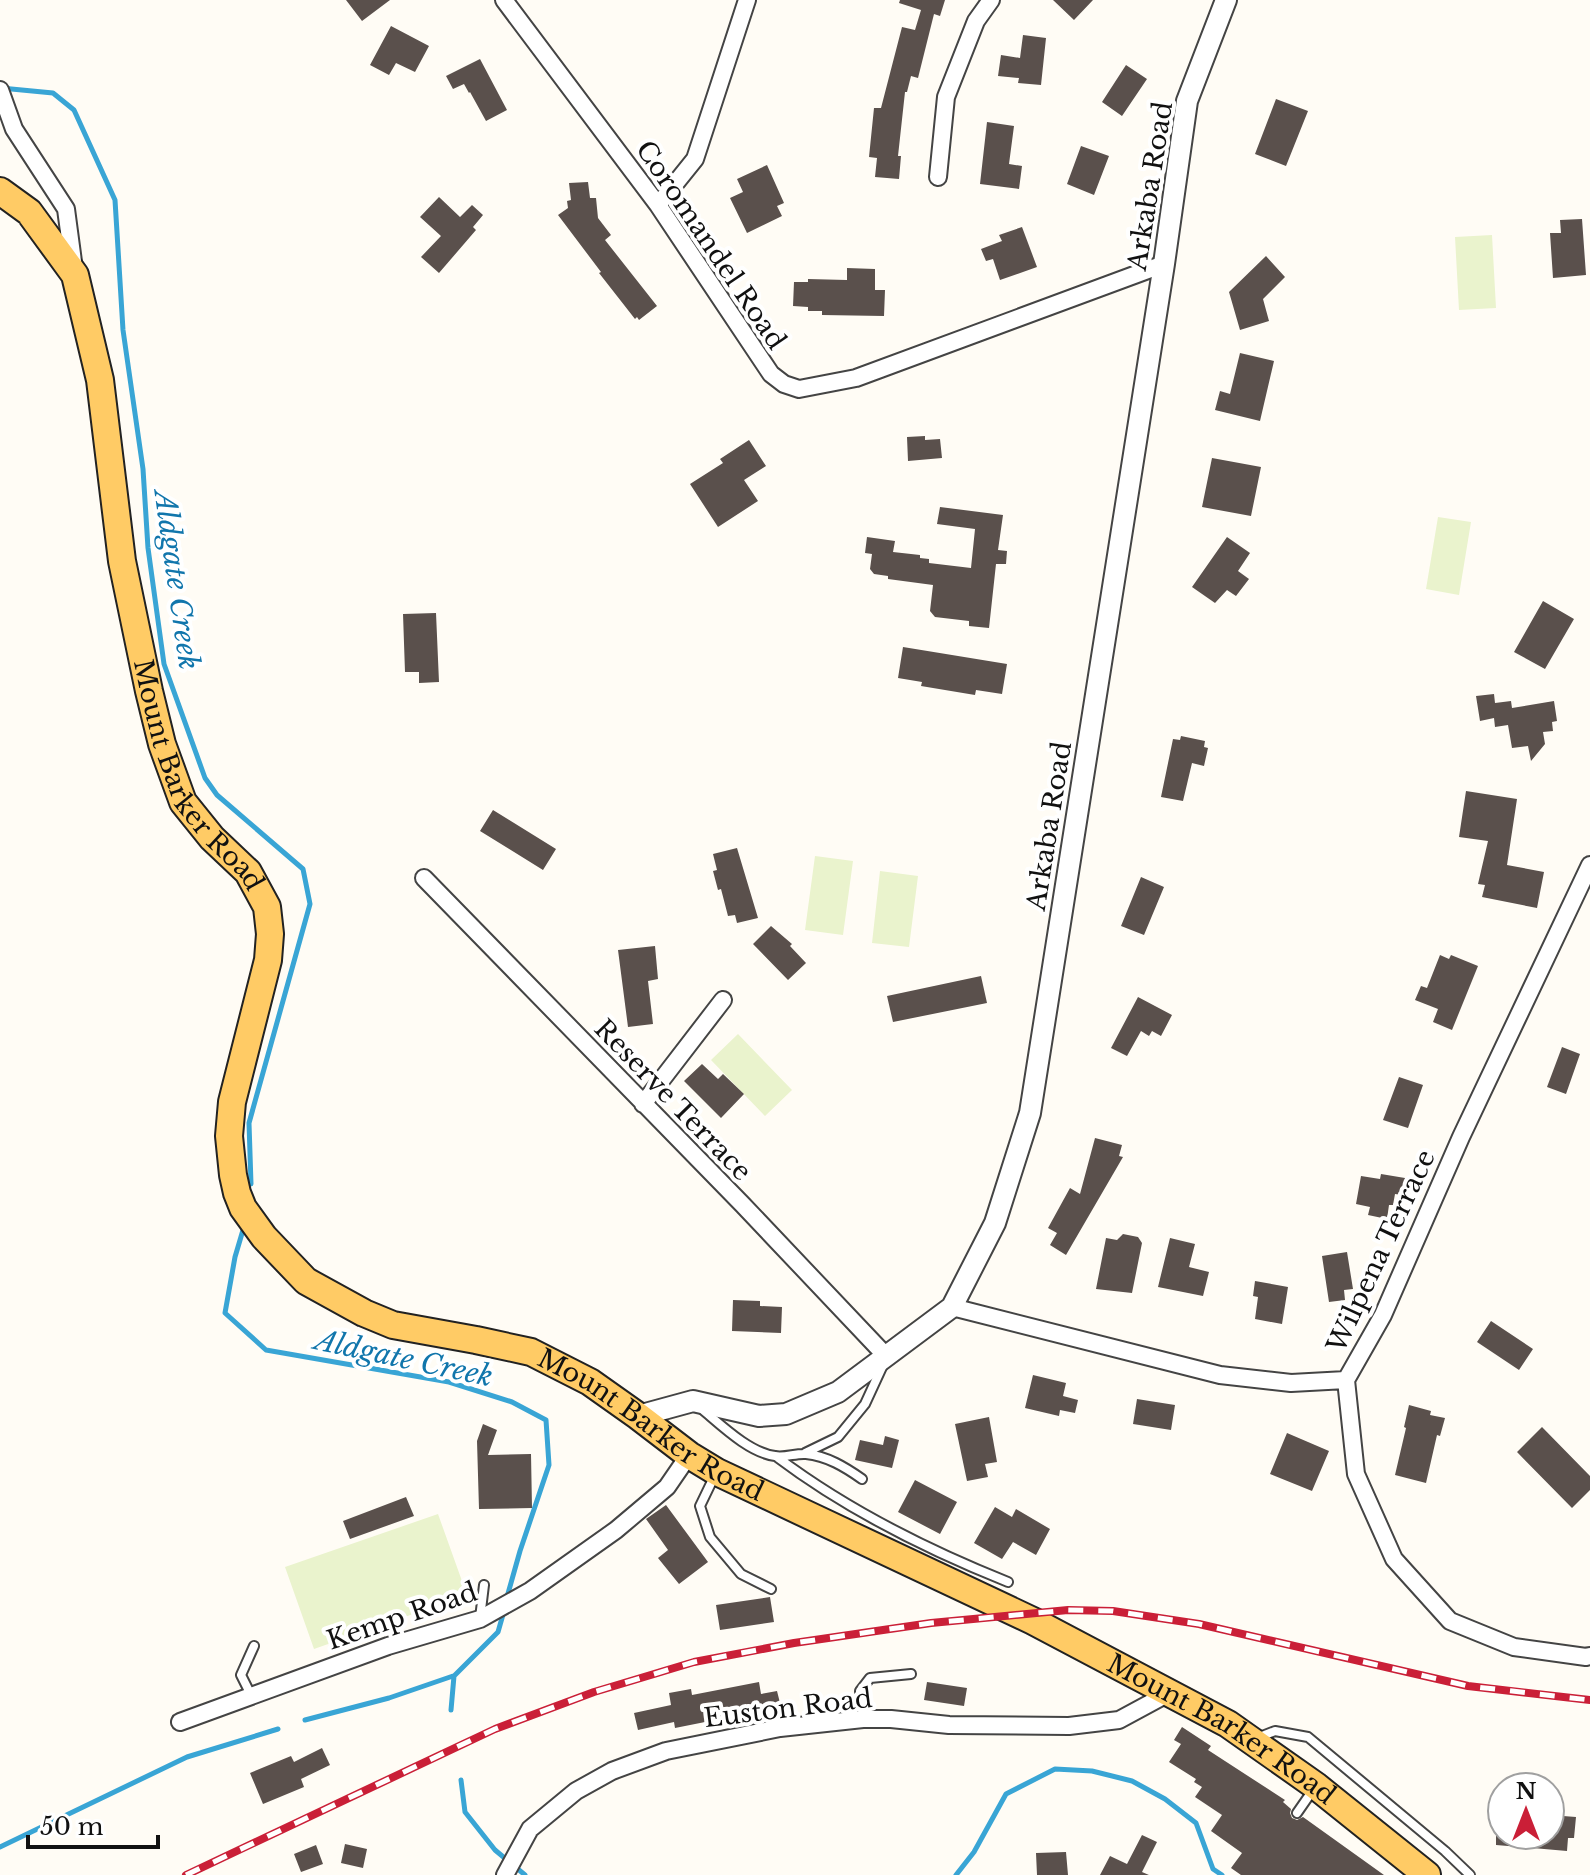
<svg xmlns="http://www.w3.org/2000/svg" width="1590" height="1875" viewBox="0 0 1590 1875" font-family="'Libre Baskerville',serif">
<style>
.pitch{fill:#eaf3cd}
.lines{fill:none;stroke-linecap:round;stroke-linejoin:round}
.stream{stroke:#39a5d5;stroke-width:5}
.building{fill:#5a504c}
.service-casing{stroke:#444;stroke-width:12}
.minor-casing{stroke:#444;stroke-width:20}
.tertiary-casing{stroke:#444;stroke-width:24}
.primary-casing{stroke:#222;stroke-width:30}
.service{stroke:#fff;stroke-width:8}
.minor{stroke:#fff;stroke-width:16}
.tertiary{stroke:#fff;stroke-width:20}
.primary{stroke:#ffcb65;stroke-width:26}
.rail-casing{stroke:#ca1f37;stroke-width:8}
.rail{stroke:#fff;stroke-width:5;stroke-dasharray:15;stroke-linecap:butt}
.labels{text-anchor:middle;stroke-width:8;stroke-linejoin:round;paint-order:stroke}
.street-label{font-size:26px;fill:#111;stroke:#fff}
.water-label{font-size:28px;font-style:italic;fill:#1176ac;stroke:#fff}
</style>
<rect width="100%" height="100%" fill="#fffcf5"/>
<!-- pitch -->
<path class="pitch" d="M 1492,235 L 1496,308 L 1459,310 L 1455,237 Z
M 1438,517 L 1471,522 L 1459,595 L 1426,589 Z
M 815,856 L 853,861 L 843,935 L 805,930 Z
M 880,871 L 918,876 L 909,947 L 872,943 Z
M 738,1034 L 792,1090 L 765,1116 L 711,1060 Z
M 438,1514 L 467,1595 L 314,1649 L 285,1567 Z"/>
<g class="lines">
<!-- stream -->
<path class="stream" d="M 1,88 L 53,93 L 74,110 L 115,200 L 123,330 L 143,469 L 148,548 L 164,664 L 205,778 L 217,795 L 303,869 L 310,904 L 249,1123 L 251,1184
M 243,1230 L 235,1257 L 225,1313 L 266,1350 L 449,1382 L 512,1402 L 546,1420 L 549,1465 L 520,1551 L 507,1597
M 451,1710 L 454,1676 L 498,1632 L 504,1611
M 305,1720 L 389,1698 L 453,1676
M 461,1780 L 465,1812 L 495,1850 L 525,1875
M 0,1847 L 187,1757 L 278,1729
M 956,1875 L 974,1852 L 1006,1794 L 1055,1769 L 1092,1771 L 1132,1781 L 1165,1799 L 1196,1823 L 1213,1869 L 1222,1875"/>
</g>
<!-- building -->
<path class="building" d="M 346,0 L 390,0 L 362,21 Z
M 900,0 L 945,0 L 940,16 L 934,14 L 918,78 L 911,76 L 907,92 L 905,92 L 898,156 L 901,156 L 899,179 L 875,177 L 877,158 L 869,157 L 874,108 L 881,108 L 902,27 L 915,30 L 921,10 L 899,3 Z
M 1053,0 L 1093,0 L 1074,20 Z
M 391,26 L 429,46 L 415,72 L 396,63 L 389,75 L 370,65 Z
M 1023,35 L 1046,38 L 1041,85 L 1018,83 L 1019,78 L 998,76 L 1001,55 L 1020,58 Z
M 480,59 L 507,110 L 486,121 L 470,92 L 469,93 L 464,84 L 453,89 L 446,76 Z
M 1126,65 L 1147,79 L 1122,116 L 1102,102 Z
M 1276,99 L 1308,111 L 1286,166 L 1255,154 Z
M 987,122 L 1014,126 L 1009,164 L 1022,166 L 1019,189 L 980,184 Z
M 1081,146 L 1109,156 L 1094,195 L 1067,184 Z
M 767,165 L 784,203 L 777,206 L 782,216 L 747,233 L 730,198 L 743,192 L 737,179 Z
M 588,182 L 590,198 L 596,198 L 598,218 L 611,235 L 605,240 L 657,306 L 639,320 L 637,317 L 635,319 L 599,273 L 601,272 L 558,215 L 568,208 L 567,201 L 571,200 L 569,183 Z
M 439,197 L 460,217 L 472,205 L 483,215 L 473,227 L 476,230 L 439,273 L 421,257 L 441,236 L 420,217 Z
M 1582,219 L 1586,275 L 1553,278 L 1550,233 L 1561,233 L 1560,220 Z
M 1022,227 L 1037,267 L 1000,280 L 993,259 L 986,261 L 981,249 L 1002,241 L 999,235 Z
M 1266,256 L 1285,277 L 1263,299 L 1269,321 L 1240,330 L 1229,292 Z
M 847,268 L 875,269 L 875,290 L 885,290 L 884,316 L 822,315 L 822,311 L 808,311 L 808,307 L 793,306 L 794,282 L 808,282 L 808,279 L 847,280 Z
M 1240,353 L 1274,361 L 1260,421 L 1215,410 L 1220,391 L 1230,394 Z
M 925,436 L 925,440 L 940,439 L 942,458 L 908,461 L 907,437 Z
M 749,440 L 766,466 L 744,480 L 758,501 L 718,527 L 690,484 L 723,463 L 720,459 Z
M 1212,458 L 1261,467 L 1251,516 L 1202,507 Z
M 940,507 L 1003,515 L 998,550 L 1007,551 L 1006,564 L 996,564 L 989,628 L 969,626 L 969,621 L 935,617 L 930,611 L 933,585 L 888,579 L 888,576 L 874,574 L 870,569 L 872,554 L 865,553 L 867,537 L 895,541 L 893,552 L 920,555 L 920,558 L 929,559 L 929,563 L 971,568 L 975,529 L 937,524 Z
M 1227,537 L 1250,553 L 1238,571 L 1249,579 L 1236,596 L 1227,590 L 1215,603 L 1192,587 Z
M 1543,601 L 1574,619 L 1545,669 L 1514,652 Z
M 436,613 L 439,682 L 419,683 L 419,672 L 405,672 L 403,614 Z
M 903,647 L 1007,664 L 1002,694 L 976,690 L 975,695 L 921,686 L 922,682 L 898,678 Z
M 1494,694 L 1495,703 L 1511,701 L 1512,708 L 1554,701 L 1557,721 L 1552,722 L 1553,731 L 1543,732 L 1545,744 L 1531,761 L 1528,746 L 1512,748 L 1508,725 L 1495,727 L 1494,718 L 1480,721 L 1476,696 Z
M 1181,736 L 1205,741 L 1204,747 L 1208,748 L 1204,766 L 1192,763 L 1183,801 L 1161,797 L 1173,739 L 1180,740 Z
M 1466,791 L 1517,799 L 1507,865 L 1544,872 L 1537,908 L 1482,897 L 1485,885 L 1478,884 L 1488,841 L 1459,837 Z
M 493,810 L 556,849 L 543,870 L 480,831 Z
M 737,848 L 758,918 L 737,923 L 735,915 L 728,916 L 721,889 L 718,890 L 713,871 L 717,870 L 713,854 Z
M 1141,877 L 1164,887 L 1144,935 L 1121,926 Z
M 771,926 L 792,944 L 790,946 L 806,963 L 788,980 L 753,944 Z
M 655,946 L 658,979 L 648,981 L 653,1024 L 628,1027 L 618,950 Z
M 1440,955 L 1449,959 L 1451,955 L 1478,966 L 1452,1030 L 1433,1022 L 1438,1009 L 1415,1000 L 1421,986 L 1427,988 Z
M 981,976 L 987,1003 L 893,1022 L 887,996 Z
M 1138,997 L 1172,1015 L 1161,1036 L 1152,1031 L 1149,1036 L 1141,1031 L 1127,1056 L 1111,1048 Z
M 1562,1047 L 1580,1054 L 1566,1094 L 1547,1087 Z
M 702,1064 L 718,1079 L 723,1074 L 744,1094 L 721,1118 L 684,1081 Z
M 1399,1077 L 1423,1085 L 1408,1128 L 1383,1120 Z
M 1095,1138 L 1122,1145 L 1119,1156 L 1123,1157 L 1066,1255 L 1050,1245 L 1057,1233 L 1048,1228 L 1070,1188 L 1080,1194 Z
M 1381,1174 L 1405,1178 L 1402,1195 L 1395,1194 L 1393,1205 L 1389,1205 L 1387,1219 L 1368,1215 L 1370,1207 L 1356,1204 L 1361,1176 L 1380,1179 Z
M 1123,1234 L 1138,1237 L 1142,1243 L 1132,1293 L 1096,1289 L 1106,1238 L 1117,1240 Z
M 1170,1238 L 1195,1244 L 1189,1267 L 1209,1272 L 1203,1296 L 1158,1287 Z
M 1347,1252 L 1353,1289 L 1344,1290 L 1345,1300 L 1329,1302 L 1322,1256 Z
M 1255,1281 L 1288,1287 L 1282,1324 L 1255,1319 L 1258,1297 L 1253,1296 Z
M 733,1300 L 760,1301 L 760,1306 L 782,1307 L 781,1333 L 732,1331 Z
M 1491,1321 L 1533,1349 L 1519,1370 L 1477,1342 Z
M 1033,1375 L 1066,1383 L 1063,1396 L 1078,1400 L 1075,1413 L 1060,1410 L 1059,1416 L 1025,1408 Z
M 1137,1399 L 1175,1405 L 1171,1430 L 1133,1424 Z
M 1409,1405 L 1431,1411 L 1430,1415 L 1445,1418 L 1440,1436 L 1437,1435 L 1426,1483 L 1395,1475 L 1406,1428 L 1404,1427 Z
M 989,1417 L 997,1462 L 985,1464 L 988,1477 L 967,1481 L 955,1424 Z
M 483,1424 L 497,1430 L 488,1455 L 531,1454 L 532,1508 L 479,1509 L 477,1441 Z
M 1542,1427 L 1590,1476 L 1590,1490 L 1572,1508 L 1517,1452 Z
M 1287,1433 L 1329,1451 L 1312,1491 L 1270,1474 Z
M 885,1436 L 899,1440 L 892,1468 L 855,1460 L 860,1440 L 883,1445 Z
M 915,1480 L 957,1502 L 940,1534 L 898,1512 Z
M 406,1497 L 414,1516 L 350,1539 L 343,1521 Z
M 666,1505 L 708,1562 L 679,1584 L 658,1558 L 668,1550 L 646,1519 Z
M 995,1507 L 1012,1517 L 1016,1509 L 1050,1529 L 1036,1555 L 1013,1542 L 1002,1559 L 974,1543 Z
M 770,1597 L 774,1622 L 720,1630 L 716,1605 Z
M 759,1682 L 761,1694 L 777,1691 L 781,1707 L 675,1728 L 674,1722 L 638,1730 L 634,1713 L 671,1705 L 669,1693 L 691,1689 L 692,1695 Z
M 927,1682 L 967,1688 L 964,1706 L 924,1700 Z
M 1182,1727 L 1211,1746 L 1208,1750 L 1285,1800 L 1283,1802 L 1291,1809 L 1290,1813 L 1292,1818 L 1297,1820 L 1303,1817 L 1384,1875 L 1241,1875 L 1231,1868 L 1242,1853 L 1211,1831 L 1222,1815 L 1195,1797 L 1202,1787 L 1194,1782 L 1196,1779 L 1169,1762 L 1181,1744 L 1174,1740 Z
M 322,1748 L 330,1765 L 301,1779 L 304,1787 L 263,1804 L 250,1773 L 291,1756 L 294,1762 Z
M 1550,1815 L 1576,1817 L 1574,1838 L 1568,1838 L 1567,1851 L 1496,1845 L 1496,1835 L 1550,1835 Z
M 1142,1835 L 1157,1842 L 1142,1872 L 1149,1875 L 1100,1875 L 1110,1856 L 1127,1864 Z
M 345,1844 L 367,1849 L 363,1868 L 341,1863 Z
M 316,1845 L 323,1864 L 301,1872 L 294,1854 Z
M 1066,1852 L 1068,1875 L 1037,1875 L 1036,1853 Z"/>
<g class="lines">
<defs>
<path id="service" d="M 703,1410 C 722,1426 750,1453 775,1456 C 785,1458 796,1453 806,1454 C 827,1456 845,1467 862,1479
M 805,1453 L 838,1437 L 865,1404 L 883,1365
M 777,1457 C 846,1509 928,1550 1008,1582
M 714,1477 L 700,1506 L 710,1537 L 741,1574 L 771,1589
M 480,1618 L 484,1585
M 251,1695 L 241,1675 L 254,1646
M 863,1718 L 860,1691 L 870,1678 L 911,1674
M 1257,1738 L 1275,1731 L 1308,1737 L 1445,1851 L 1470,1875
M 1297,1813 L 1313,1790"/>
<path id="minor" d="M 504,0 L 658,205 L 771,374 L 784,384 L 799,389 L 856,378 L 1164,264
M 0,90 L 14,129 L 66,209 L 74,269
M 938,177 L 946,97 L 976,21 L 991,0
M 658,205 L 695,159 L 747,0
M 424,878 L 742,1204 L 886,1356
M 643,1104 L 723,1000
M 952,1307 L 1220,1375 L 1291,1383 L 1346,1380 L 1383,1315 L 1461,1137 L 1590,865
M 1346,1380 L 1356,1474 L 1394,1559 L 1450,1621 L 1514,1647 L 1586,1657 L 1590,1656
M 180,1722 L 388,1646 L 480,1619 L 530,1591 L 616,1530 L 667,1487 L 689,1455
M 505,1875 L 530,1829 L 576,1791 L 612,1771 L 666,1751 L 780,1728 L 863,1719 L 891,1719 L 949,1725 L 1069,1726 L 1119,1720 L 1169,1693"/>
<path id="tertiary" d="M 638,1416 L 693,1401 L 759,1416 L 786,1414 L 838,1392 L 952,1307 L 995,1223 L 1030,1113 L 1164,264 L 1187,101 L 1226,0"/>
<g id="primary">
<path id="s1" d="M 0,191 L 29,212 L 75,275 L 100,380 L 122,561 L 149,691 L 162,744 L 183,802 L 212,838 L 248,872 L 267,907 L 270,934 L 268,960 L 232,1102 L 229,1136 L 233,1175 L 237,1193 L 243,1208 L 264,1237 L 306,1281 L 364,1313 L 393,1325 L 476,1340 L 531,1352 L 590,1382 L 638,1416 L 689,1455 L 717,1472 L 1033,1621 L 1228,1724 L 1316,1786 L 1427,1875"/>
</g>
</defs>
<!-- service casing -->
<use href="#service" class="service-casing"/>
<!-- minor casing -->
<use href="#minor" class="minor-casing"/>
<!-- tertiary casing -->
<use href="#tertiary" class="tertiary-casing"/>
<!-- primary casing -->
<use href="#primary" class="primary-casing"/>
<!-- service -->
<use href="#service" class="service"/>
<!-- minor -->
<use href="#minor" class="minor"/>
<!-- tertiary -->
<use href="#tertiary" class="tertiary"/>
<!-- primary -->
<use href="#primary" class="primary"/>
<defs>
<path id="rail" d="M 186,1875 L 495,1729 L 594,1692 L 694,1662 L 794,1643 L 931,1623 L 1068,1610 L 1113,1611 L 1199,1624 L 1468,1686 L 1590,1700"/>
</defs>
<!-- rail casing -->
<use href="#rail" class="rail-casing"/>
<!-- rail -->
<use href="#rail" class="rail"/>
</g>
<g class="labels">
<!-- street labels -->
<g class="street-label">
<text transform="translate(1150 186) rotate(-81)" y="9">Arkaba Road</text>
<text transform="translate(711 245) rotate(56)" y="9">Coromandel Road</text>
<text dy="9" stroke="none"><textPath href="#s1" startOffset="636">Mount Barker Road</textPath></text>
<text transform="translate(1049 826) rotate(-81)" y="9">Arkaba Road</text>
<text transform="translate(673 1100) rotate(46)" y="9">Reserve Terrace</text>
<text transform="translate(1381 1251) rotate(-65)" y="9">Wilpena Terrace</text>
<text dy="9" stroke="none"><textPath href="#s1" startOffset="1572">Mount Barker Road</textPath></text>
<text transform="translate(402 1616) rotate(-19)" y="9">Kemp Road</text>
<text transform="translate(788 1708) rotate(-7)" y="9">Euston Road</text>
<text dy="9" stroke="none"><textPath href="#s1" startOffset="2220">Mount Barker Road</textPath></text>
</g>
<!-- water labels -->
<g class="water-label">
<text transform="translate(177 580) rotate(82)" y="10">Aldgate Creek</text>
<text transform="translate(404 1358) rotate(12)" y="10">Aldgate Creek</text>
</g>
</g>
<!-- north arrow -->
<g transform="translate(1526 1811)"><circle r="38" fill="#ffffff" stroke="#a0a0a0" stroke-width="2"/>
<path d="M0-6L14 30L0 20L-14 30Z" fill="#ca1f37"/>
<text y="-12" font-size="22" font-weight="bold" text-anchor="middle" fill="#111111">N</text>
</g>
<!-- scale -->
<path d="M28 1835v12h130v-12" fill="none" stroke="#111111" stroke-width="4"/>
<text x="40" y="1835" font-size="24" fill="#111111" stroke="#ffffff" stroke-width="6" paint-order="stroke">50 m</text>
</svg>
